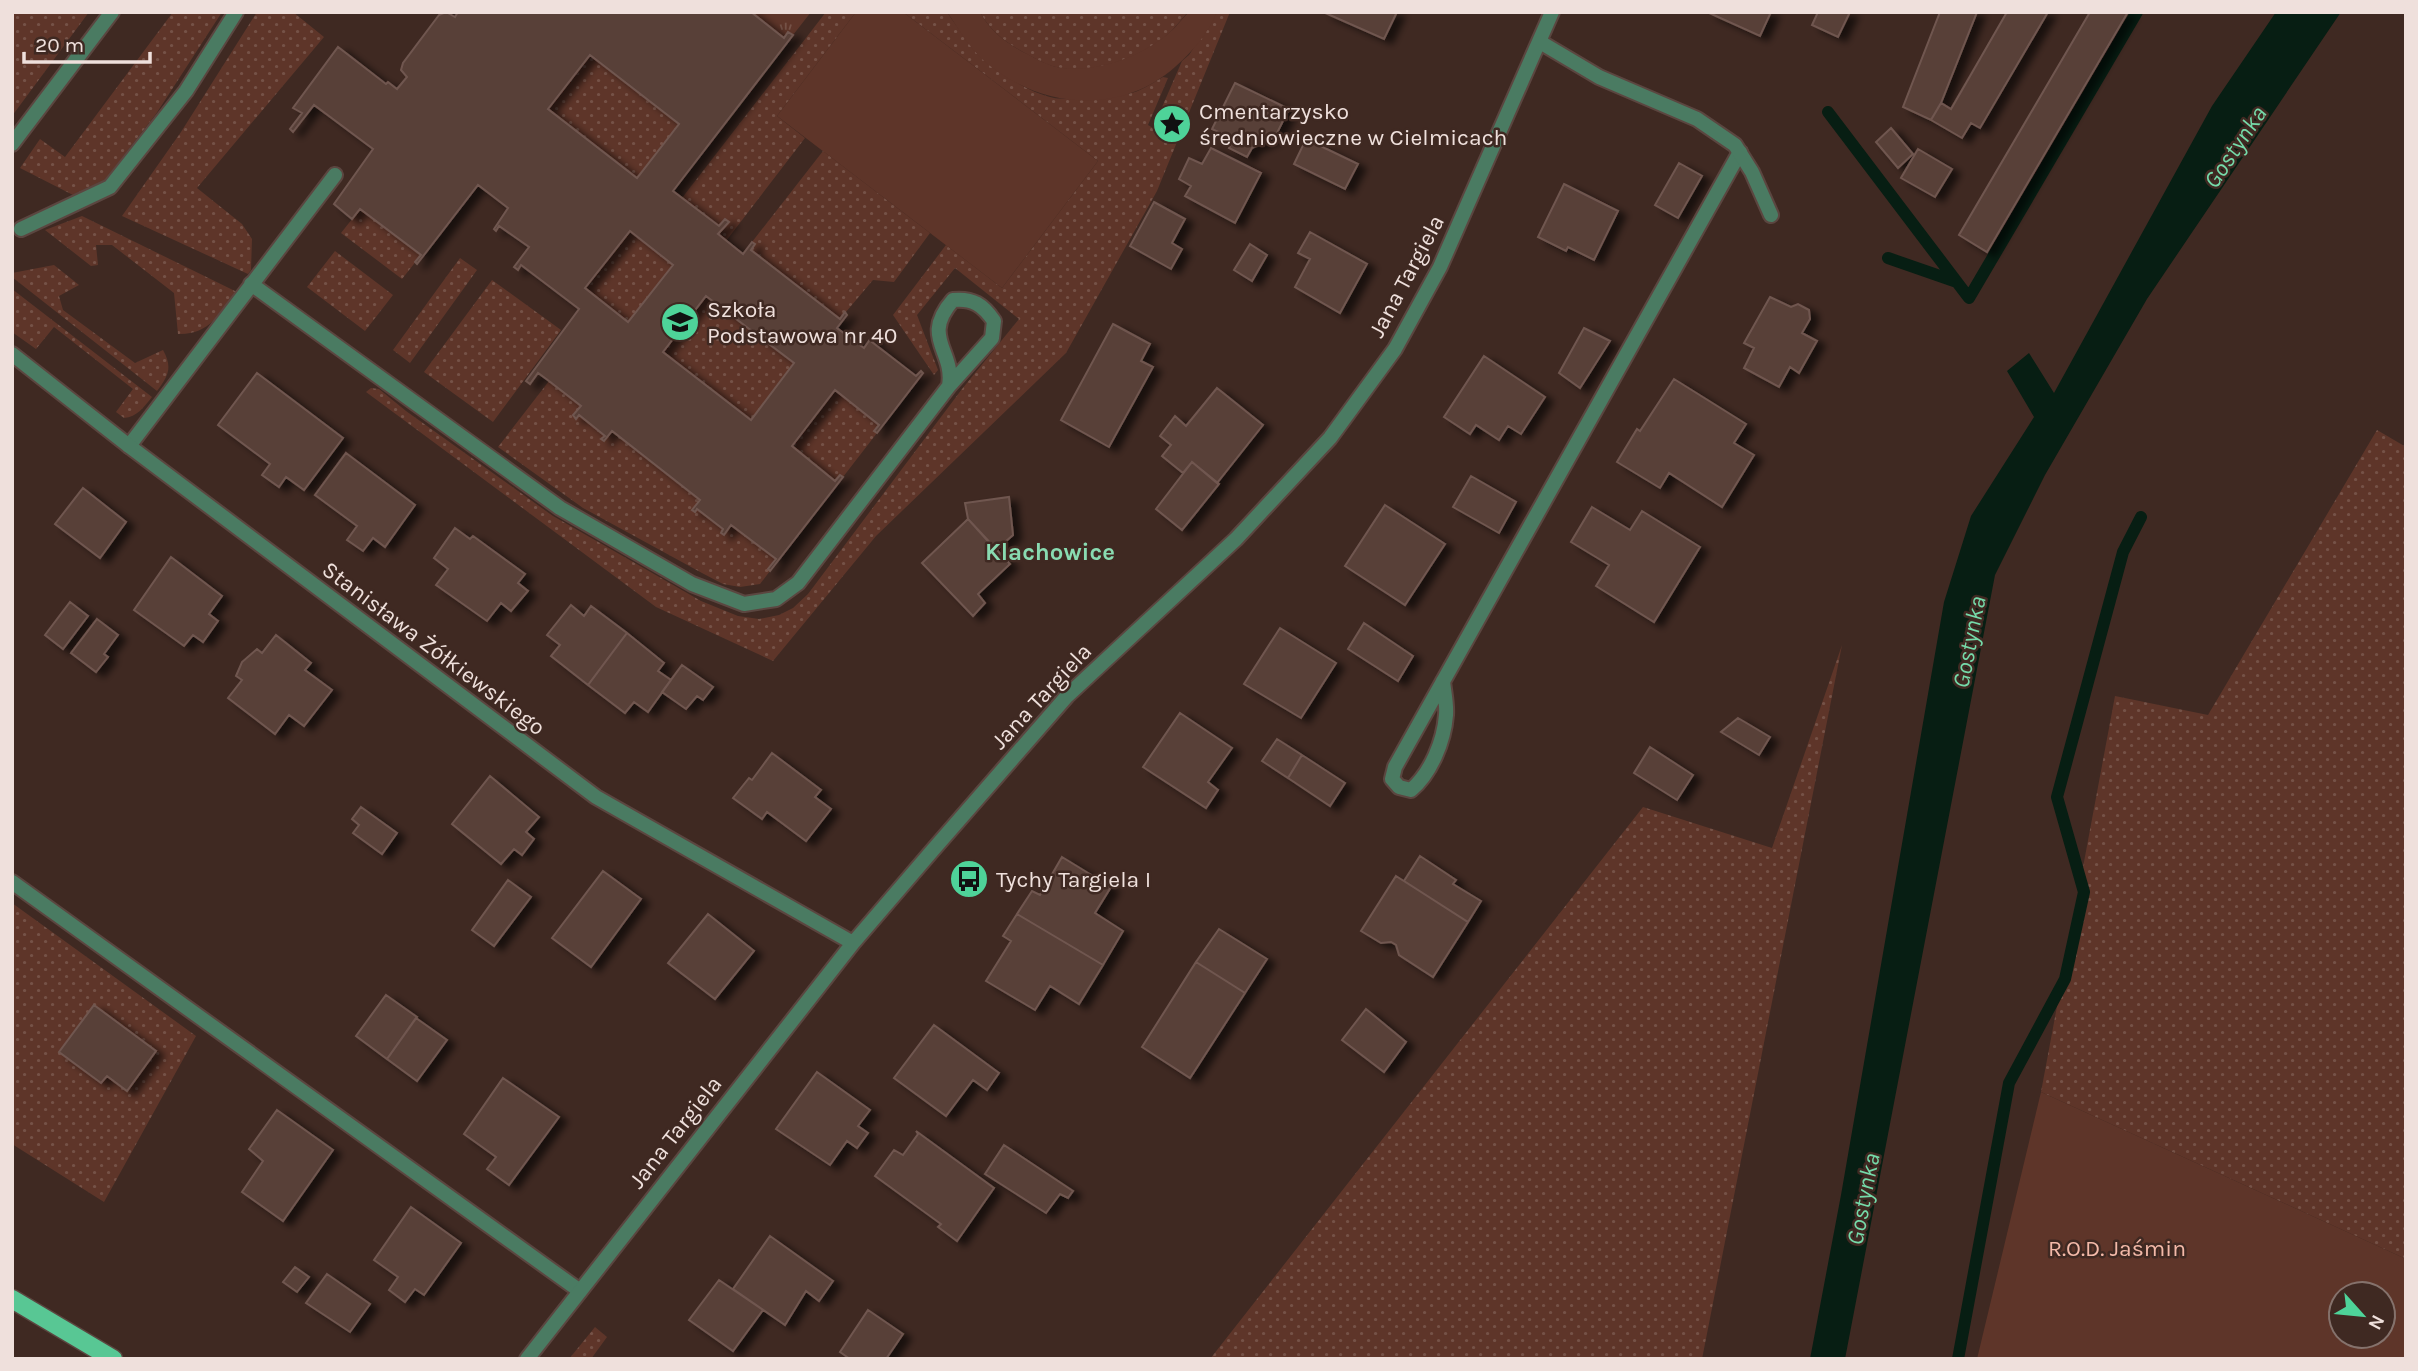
<svg xmlns="http://www.w3.org/2000/svg" width="2418" height="1371" viewBox="0 0 2418 1371" font-family="Karla,sans-serif">
<style>
.grass{fill:url(#grass-dots)}
.park{fill:url(#park-tufts)}
.garden{fill:#5e3529;fill-rule:evenodd}
.water{fill:#071e13}
.lines{fill:none;stroke-linecap:round;stroke-linejoin:round}
.stream{stroke:#071e13;stroke-width:12}
.building{fill:#584039;stroke:#705750;stroke-width:2;fill-rule:evenodd;filter:url(#shadow)}
.lane-casing{stroke:#5b4640;stroke-width:18}
.street-casing{stroke:#5b4640;stroke-width:18}
.primary-casing{stroke:#5b4640;stroke-width:21}
.lane{stroke:#4a7b62;stroke-width:14}
.street{stroke:#4a7b62;stroke-width:14}
.primary{stroke:#58c794;stroke-width:18}
.labels{text-anchor:middle;stroke-width:5;stroke-linejoin:round;paint-order:stroke}
.poi-label{font-size:23px;fill:#efe0dc;stroke:#3f2922;text-anchor:start}
.street-label{font-size:23px;fill:#efe0dc;stroke:#3f2922}
.park-label{font-size:23px;fill:#f3b9a8;stroke:#3f2922}
.water-label{font-size:24px;font-style:italic;fill:#75daa9;stroke:#3f2922}
.neighbourhood-label{font-size:24px;font-weight:bold;fill:#89dbb1;stroke:#3f2922}
</style>
<defs>
<pattern id="grass-dots" width="8" height="8" patternUnits="userSpaceOnUse" patternTransform="scale(1.75)"><rect width="8" height="8" fill="#5e3529"/><path d="M2 2h.1M6 6h.1" fill="none" stroke="#755247" stroke-width="1.8" stroke-linecap="round"/></pattern>
<pattern id="park-tufts" width="24" height="20" patternUnits="userSpaceOnUse" patternTransform="scale(1.75)"><rect width="24" height="20" fill="#5e3529"/><path d="M3 7l-1-3M5 7V3M7 7l1-3M15 17l-1-3M17 17v-4M19 17l1-3" fill="none" stroke="#755247"/></pattern>
<filter id="shadow"><feDropShadow dx="8" dy="4.5" stdDeviation="3.5" flood-color="#0009"/></filter>
</defs>
<rect width="100%" height="100%" fill="#3f2922"/>
<!-- grass -->
<path class="grass" d="M 12,12 L 89,12 L 12,116 Z
M 173,12 L 222,12 L 156,114 L 104,181 L 73,195 L 20,168 L 40,139 L 65,157 Z
M 257,12 L 293,12 L 324,37 L 197,188 L 242,224 L 252,239 L 251,270 L 248,274 L 122,216 L 181,132 Z
M 826,12 L 856,12 L 777,116 L 805,138 L 726,241 L 718,234 L 728,221 L 724,219 L 719,226 L 682,198 Z
M 903,12 L 947,12 C 971,49 1010,88 1054,98 C 1064,100 1125,96 1135,92 C 1144,89 1154,82 1163,77 L 1168,78 L 1148,125 L 1153,128 L 1182,61 L 1189,55 L 1217,12 L 1230,12 L 1157,191 L 1066,353 L 876,536 L 773,661 L 656,607 L 366,392 L 371,388 L 379,389 L 406,411 L 553,516 L 701,601 L 738,616 L 759,619 L 779,615 L 793,608 L 808,594 L 962,389 L 1019,319 L 955,268 L 917,315 L 938,370 L 934,375 L 893,315 L 946,245 L 1002,288 L 1098,161 Z
M 980,12 L 1185,12 L 1187,13 C 1180,21 1173,30 1165,37 C 1137,59 1088,77 1052,66 C 1042,63 1033,57 1023,52 C 1005,42 990,31 980,12 Z
M 590,55 L 679,124 L 637,178 L 548,109 Z
M 823,151 L 930,233 L 894,282 L 873,280 L 840,319 L 751,250 L 755,244 L 752,242 Z
M 360,209 L 421,255 L 402,279 L 341,233 Z
M 82,216 L 237,292 C 219,314 209,335 178,334 L 174,293 L 112,245 L 96,245 L 98,265 L 91,266 L 45,230 Z
M 630,231 L 673,265 L 628,322 L 585,288 Z
M 335,251 L 393,295 L 365,331 L 307,287 Z
M 460,258 L 477,270 L 410,363 L 393,350 Z
M 54,265 L 79,285 L 59,296 L 63,310 L 135,363 L 163,350 C 173,368 168,376 157,391 L 12,277 L 12,273 Z
M 492,280 L 561,330 L 493,422 L 424,372 Z
M 12,289 L 152,397 C 144,407 137,417 124,418 L 116,412 L 133,389 L 54,327 L 36,349 L 12,332 Z
M 706,296 L 794,363 L 751,420 L 663,352 Z
M 549,381 L 581,406 L 573,416 L 576,418 L 579,415 L 605,436 L 602,440 L 604,441 L 612,431 L 700,500 L 692,510 L 695,512 L 697,509 L 723,529 L 721,532 L 723,535 L 731,525 L 776,559 L 768,569 L 770,571 L 760,584 L 740,587 L 723,584 L 702,573 L 583,508 L 498,447 Z
M 835,390 L 879,425 L 875,431 L 877,433 L 843,477 L 840,475 L 835,481 L 792,446 Z
M 2377,430 L 2406,447 L 2406,1259 L 2041,1092 L 2115,696 L 2208,715 Z
M 1842,645 L 1702,1359 L 1210,1359 L 1643,807 L 1772,848 Z
M 12,903 L 196,1036 L 104,1202 L 12,1144 Z
M 595,1327 L 607,1337 L 591,1359 L 569,1359 Z"/>
<!-- park -->
<path class="park" d="M 751,12 L 811,12 L 793,35 L 788,32 L 784,38 Z"/>
<!-- garden -->
<path class="garden" d="M 856,12 L 903,12 L 1098,161 L 1002,288 L 777,116 Z
M 947,12 L 980,12 C 990,31 1005,42 1023,52 C 1036,58 1049,67 1063,68 C 1097,72 1137,58 1164,37 C 1173,31 1180,21 1187,14 L 1185,12 L 1217,12 C 1208,34 1192,52 1175,67 C 1119,117 1037,108 983,60 C 969,47 958,28 947,12 Z
M 2041,1092 L 2406,1259 L 2406,1359 L 1977,1359 ZM 2341,1294 L 2383,1294 L 2383,1336 L 2341,1336 Z"/>
<!-- water -->
<path class="water" d="M 2276,12 L 2341,12 L 2147,299 L 2045,475 L 1995,575 L 1845,1359 L 1810,1359 L 1841,1195 L 1944,602 L 1971,516 L 2034,417 L 2007,371 L 2029,353 L 2054,393 L 2212,106 Z"/>
<g class="lines">
<!-- stream -->
<path class="stream" d="M 1828,112 L 1969,298 L 2137,12
M 1888,258 L 1957,282
M 1958,1359 L 2009,1083 L 2065,979 L 2084,892 L 2057,797 L 2123,552 L 2141,517"/>
</g>
<!-- building -->
<path class="building" d="M 446,12 L 455,17 L 458,12 L 751,12 L 784,38 L 788,32 L 793,35 L 673,191 L 719,226 L 725,219 L 729,222 L 718,234 L 743,254 L 752,242 L 755,244 L 751,250 L 840,319 L 845,312 L 847,315 L 837,328 L 864,348 L 873,335 L 876,337 L 872,342 L 916,376 L 921,371 L 923,373 L 877,433 L 874,431 L 879,425 L 835,390 L 792,446 L 835,481 L 840,475 L 843,477 L 770,571 L 768,569 L 776,559 L 731,525 L 724,535 L 721,533 L 723,529 L 697,509 L 695,512 L 692,510 L 700,500 L 612,431 L 604,441 L 601,439 L 605,436 L 579,415 L 576,419 L 573,415 L 581,406 L 549,381 L 538,373 L 530,384 L 526,381 L 579,309 L 521,265 L 518,270 L 514,267 L 529,247 L 499,226 L 496,231 L 494,229 L 508,208 L 478,185 L 417,264 L 415,262 L 421,255 L 360,209 L 352,219 L 334,204 L 373,149 L 314,105 L 293,132 L 290,129 L 302,113 L 293,108 L 338,47 L 386,84 L 388,82 L 397,89 L 407,77 L 401,70 L 403,63 L 439,15 ZM 590,55 L 679,124 L 637,178 L 548,109 ZM 630,231 L 673,265 L 628,322 L 585,288 ZM 706,296 L 794,363 L 751,420 L 663,352 Z
M 1323,12 L 1397,12 L 1384,39 Z
M 1707,12 L 1771,12 L 1760,36 Z
M 1818,12 L 1850,12 L 1838,37 L 1812,25 Z
M 1940,12 L 1977,12 L 1941,103 L 1931,120 L 1903,107 Z
M 2007,12 L 2048,12 L 1980,128 L 1971,123 L 1962,138 L 1931,120 L 1941,103 L 1951,109 Z
M 2090,12 L 2128,12 L 1987,252 L 1959,235 Z
M 1235,83 L 1289,109 L 1275,137 L 1252,148 L 1247,157 L 1229,148 L 1233,139 L 1212,129 Z
M 1891,128 L 1913,154 L 1898,168 L 1876,142 Z
M 1306,139 L 1358,164 L 1345,189 L 1294,164 Z
M 1211,148 L 1261,173 L 1235,223 L 1185,196 L 1191,186 L 1179,179 L 1189,158 L 1202,164 Z
M 1918,149 L 1952,169 L 1935,197 L 1901,178 Z
M 1679,163 L 1702,176 L 1678,218 L 1655,205 Z
M 1564,184 L 1618,211 L 1594,260 L 1568,247 L 1566,251 L 1538,237 Z
M 1154,202 L 1185,219 L 1172,243 L 1182,249 L 1171,269 L 1130,246 Z
M 1310,232 L 1367,264 L 1340,313 L 1295,287 L 1310,259 L 1298,253 Z
M 1250,244 L 1267,255 L 1252,281 L 1234,270 Z
M 1770,297 L 1791,307 L 1798,304 L 1809,310 L 1810,319 L 1802,333 L 1817,341 L 1799,373 L 1790,367 L 1779,387 L 1744,368 L 1754,348 L 1744,343 Z
M 1113,324 L 1150,344 L 1141,361 L 1153,367 L 1109,447 L 1061,420 Z
M 1584,328 L 1610,341 L 1580,388 L 1559,373 Z
M 1484,356 L 1545,397 L 1521,434 L 1508,426 L 1499,440 L 1476,425 L 1470,434 L 1444,417 Z
M 257,373 L 343,438 L 304,490 L 286,477 L 279,487 L 262,475 L 270,464 L 218,425 Z
M 1674,379 L 1746,424 L 1734,443 L 1754,455 L 1722,507 L 1669,473 L 1660,488 L 1617,462 L 1637,429 L 1640,431 Z
M 1217,388 L 1263,425 L 1217,483 L 1192,462 L 1183,473 L 1162,456 L 1171,445 L 1160,436 L 1175,416 L 1186,426 Z
M 346,453 L 415,505 L 385,547 L 373,538 L 363,551 L 347,540 L 357,526 L 315,495 Z
M 1192,462 L 1219,484 L 1182,530 L 1156,509 Z
M 1471,476 L 1516,502 L 1499,533 L 1453,507 Z
M 83,488 L 126,522 L 100,558 L 55,524 Z
M 1009,497 L 1013,535 L 996,550 L 968,519 L 965,503 Z
M 1385,505 L 1445,544 L 1405,605 L 1345,566 Z
M 1592,507 L 1630,530 L 1642,511 L 1700,547 L 1654,622 L 1596,586 L 1609,565 L 1571,542 Z
M 968,519 L 1010,564 L 978,594 L 985,603 L 973,616 L 922,563 Z
M 455,528 L 470,539 L 473,536 L 525,574 L 518,583 L 528,591 L 511,611 L 501,603 L 487,621 L 436,585 L 448,569 L 434,558 Z
M 171,557 L 222,596 L 209,614 L 218,621 L 203,642 L 193,635 L 184,646 L 134,610 Z
M 70,602 L 88,616 L 63,649 L 45,635 Z
M 571,605 L 584,616 L 591,606 L 627,633 L 588,685 L 551,656 L 560,645 L 547,635 Z
M 97,619 L 118,635 L 104,654 L 108,657 L 96,672 L 71,653 Z
M 1364,623 L 1413,656 L 1398,681 L 1348,649 Z
M 1280,628 L 1336,663 L 1301,718 L 1244,684 Z
M 627,633 L 664,663 L 658,671 L 671,680 L 648,712 L 634,702 L 625,713 L 588,685 Z
M 276,635 L 311,663 L 305,670 L 332,690 L 304,726 L 289,715 L 275,734 L 228,698 L 242,680 L 236,676 L 242,662 L 257,649 L 262,653 Z
M 682,665 L 713,687 L 703,700 L 697,696 L 686,709 L 662,692 Z
M 1180,713 L 1232,748 L 1208,782 L 1218,790 L 1206,808 L 1143,767 Z
M 1738,718 L 1770,737 L 1759,755 L 1721,732 Z
M 1277,739 L 1302,755 L 1288,778 L 1262,761 Z
M 1650,747 L 1693,775 L 1677,800 L 1634,773 Z
M 772,753 L 821,790 L 815,797 L 831,809 L 806,841 L 767,812 L 762,819 L 733,798 L 749,778 L 752,780 Z
M 1302,755 L 1345,783 L 1330,806 L 1288,778 Z
M 490,776 L 539,817 L 526,832 L 534,839 L 522,855 L 514,849 L 501,864 L 452,824 Z
M 361,807 L 397,833 L 382,854 L 353,833 L 359,825 L 352,819 Z
M 1420,856 L 1456,880 L 1453,884 L 1481,901 L 1468,922 L 1404,881 Z
M 1062,857 L 1111,887 L 1095,913 L 1123,931 L 1103,965 L 1017,914 L 1032,891 L 1040,895 Z
M 603,871 L 641,899 L 591,967 L 552,938 Z
M 1396,876 L 1468,922 L 1433,977 L 1399,955 L 1396,945 L 1391,942 L 1381,943 L 1361,931 Z
M 508,880 L 531,897 L 494,946 L 472,930 Z
M 708,914 L 754,951 L 715,999 L 668,963 Z
M 1017,914 L 1103,965 L 1079,1004 L 1050,986 L 1035,1010 L 986,981 L 1011,941 L 1003,936 Z
M 1219,929 L 1267,959 L 1245,993 L 1196,962 Z
M 1196,962 L 1245,993 L 1190,1078 L 1142,1047 Z
M 386,995 L 417,1017 L 387,1059 L 356,1036 Z
M 94,1005 L 156,1051 L 127,1091 L 107,1076 L 101,1083 L 59,1052 Z
M 1366,1009 L 1406,1042 L 1384,1072 L 1342,1040 Z
M 416,1018 L 447,1040 L 417,1081 L 387,1059 Z
M 934,1025 L 999,1073 L 987,1090 L 973,1080 L 946,1116 L 894,1078 Z
M 817,1072 L 870,1110 L 858,1126 L 868,1133 L 857,1148 L 847,1141 L 830,1165 L 776,1129 Z
M 503,1078 L 559,1117 L 509,1185 L 487,1169 L 496,1157 L 464,1134 Z
M 277,1110 L 333,1150 L 283,1221 L 242,1192 L 263,1161 L 249,1149 Z
M 916,1131 L 994,1188 L 957,1241 L 938,1227 L 941,1224 L 875,1176 L 894,1150 L 903,1155 L 918,1134 Z
M 1004,1145 L 1073,1191 L 1068,1198 L 1060,1194 L 1046,1213 L 985,1174 Z
M 411,1207 L 461,1243 L 424,1295 L 415,1289 L 405,1302 L 389,1290 L 398,1277 L 374,1260 Z
M 770,1236 L 833,1281 L 819,1301 L 806,1291 L 785,1325 L 733,1289 Z
M 295,1267 L 309,1277 L 297,1292 L 283,1282 Z
M 327,1274 L 370,1304 L 350,1332 L 306,1303 Z
M 719,1280 L 763,1310 L 733,1351 L 689,1320 Z
M 868,1310 L 903,1334 L 886,1359 L 850,1359 L 840,1352 Z"/>
<g class="lines">
<defs>
<path id="lane" d="M 21,229 L 110,187 L 186,91 L 236,12
M 251,284 L 560,508 L 692,584 L 744,604 L 776,599 L 798,583 L 949,386 L 992,338 L 994,321 C 983,305 973,298 953,300 C 920,338 955,350 949,386
M 129,446 L 335,175
M 1443,681 C 1444,692 1447,704 1446,715 C 1444,741 1431,773 1411,790 L 1399,787 L 1392,779 L 1395,767 L 1740,152
M 12,882 L 580,1291"/>
<path id="street" d="M 1540,42 L 1599,77 L 1697,119 L 1735,145 L 1752,172 L 1771,215
M 12,144 L 112,12
M 12,354 L 129,446 L 596,797 L 853,943
M 527,1359 L 853,943 L 932,851 L 1067,696 L 1236,539 L 1330,438 L 1395,349 L 1440,267 L 1552,12"/>
<path id="primary" d="M 12,1299 L 113,1359"/>
</defs>
<!-- lane casing -->
<use href="#lane" class="lane-casing"/>
<!-- street casing -->
<use href="#street" class="street-casing"/>
<!-- primary casing -->
<use href="#primary" class="primary-casing"/>
<!-- lane -->
<use href="#lane" class="lane"/>
<!-- street -->
<use href="#street" class="street"/>
<!-- primary -->
<use href="#primary" class="primary"/>
</g>
<!-- icons -->
<defs>
<symbol id="sight-disc" viewBox="-11 -11 22 22"><circle r="9.5" fill="#4ed399" stroke="#3f2922"/><path d="M0-6L1.8-2.2L6-1.7L2.9 1.2L3.7 5.4L0 3.3L-3.7 5.4L-2.9 1.2L-6-1.7L-1.8-2.2Z" fill="#111"/></symbol>
<symbol id="school-disc" viewBox="-11 -11 22 22"><circle r="9.5" fill="#4ed399" stroke="#3f2922"/><path d="M0-5L7-2L0 1L-7-2ZM-4 1L0 2.5L4 1V4Q0 6-4 4Z" fill="#111"/></symbol>
<symbol id="bus-disc" viewBox="-11 -11 22 22"><circle r="9.5" fill="#4ed399" stroke="#3f2922"/><path d="M-5-6H5V4H4V6H2V4H-2V6H-4V4H-5ZM-3.5-4V0h7V-4ZM-3.5 1.2v1.5H-2V1.2ZM2 1.2v1.5H3.5V1.2Z" fill="#111"/></symbol>
</defs>
<g fill-rule="evenodd">
<use href="#sight-disc" x="1150" y="102" width="44" height="44"/>
<use href="#school-disc" x="658" y="300" width="44" height="44"/>
<use href="#bus-disc" x="947" y="857" width="44" height="44"/>
</g>
<g class="labels">
<!-- poi labels -->
<g class="poi-label">
<text x="1199" y="119">Cmentarzysko<tspan x="1199" dy="26">średniowieczne w Cielmicach</tspan></text>
<text x="707" y="317">Szkoła<tspan x="707" dy="26">Podstawowa nr 40</tspan></text>
<text x="996" y="887">Tychy Targiela I</text>
</g>
<!-- street labels -->
<g class="street-label">
<text transform="translate(1406 276) rotate(-62)" y="8">Jana Targiela</text>
<text transform="translate(434 648) rotate(37)" y="8">Stanisława Żółkiewskiego</text>
<text transform="translate(1041 696) rotate(-47)" y="8">Jana Targiela</text>
<text transform="translate(675 1132) rotate(-52)" y="8">Jana Targiela</text>
</g>
<!-- park labels -->
<g class="park-label">
<text x="2117" y="1256">R.O.D. Jaśmin</text>
</g>
<!-- water labels -->
<g class="water-label">
<text transform="translate(2235 147) rotate(-56)" y="8">Gostynka</text>
<text transform="translate(1969 642) rotate(-79)" y="8">Gostynka</text>
<text transform="translate(1863 1199) rotate(-79)" y="8">Gostynka</text>
</g>
<!-- neighbourhood labels -->
<g class="neighbourhood-label">
<text x="1050" y="560">Klachowice</text>
</g>
</g>
<!-- border -->
<rect width="2418" height="1371" fill="none" stroke="#efe0dc" stroke-width="28"/>
<!-- north arrow -->
<g transform="translate(2362 1315) rotate(117)"><circle r="33" fill="#3f2922" stroke="#85726c" stroke-width="2"/>
<path d="M0-5L12 26L0 18L-12 26Z" fill="#4ed399"/>
<text y="-10" font-size="19" font-weight="bold" text-anchor="middle" fill="#efe0dc">N</text>
</g>
<!-- scale -->
<path d="M24 52v10h126v-10" fill="none" stroke="#efe0dc" stroke-width="3.5"/>
<text x="35" y="52" font-size="21" fill="#efe0dc" stroke="#3f2922" stroke-width="5" paint-order="stroke">20 m</text>
</svg>
